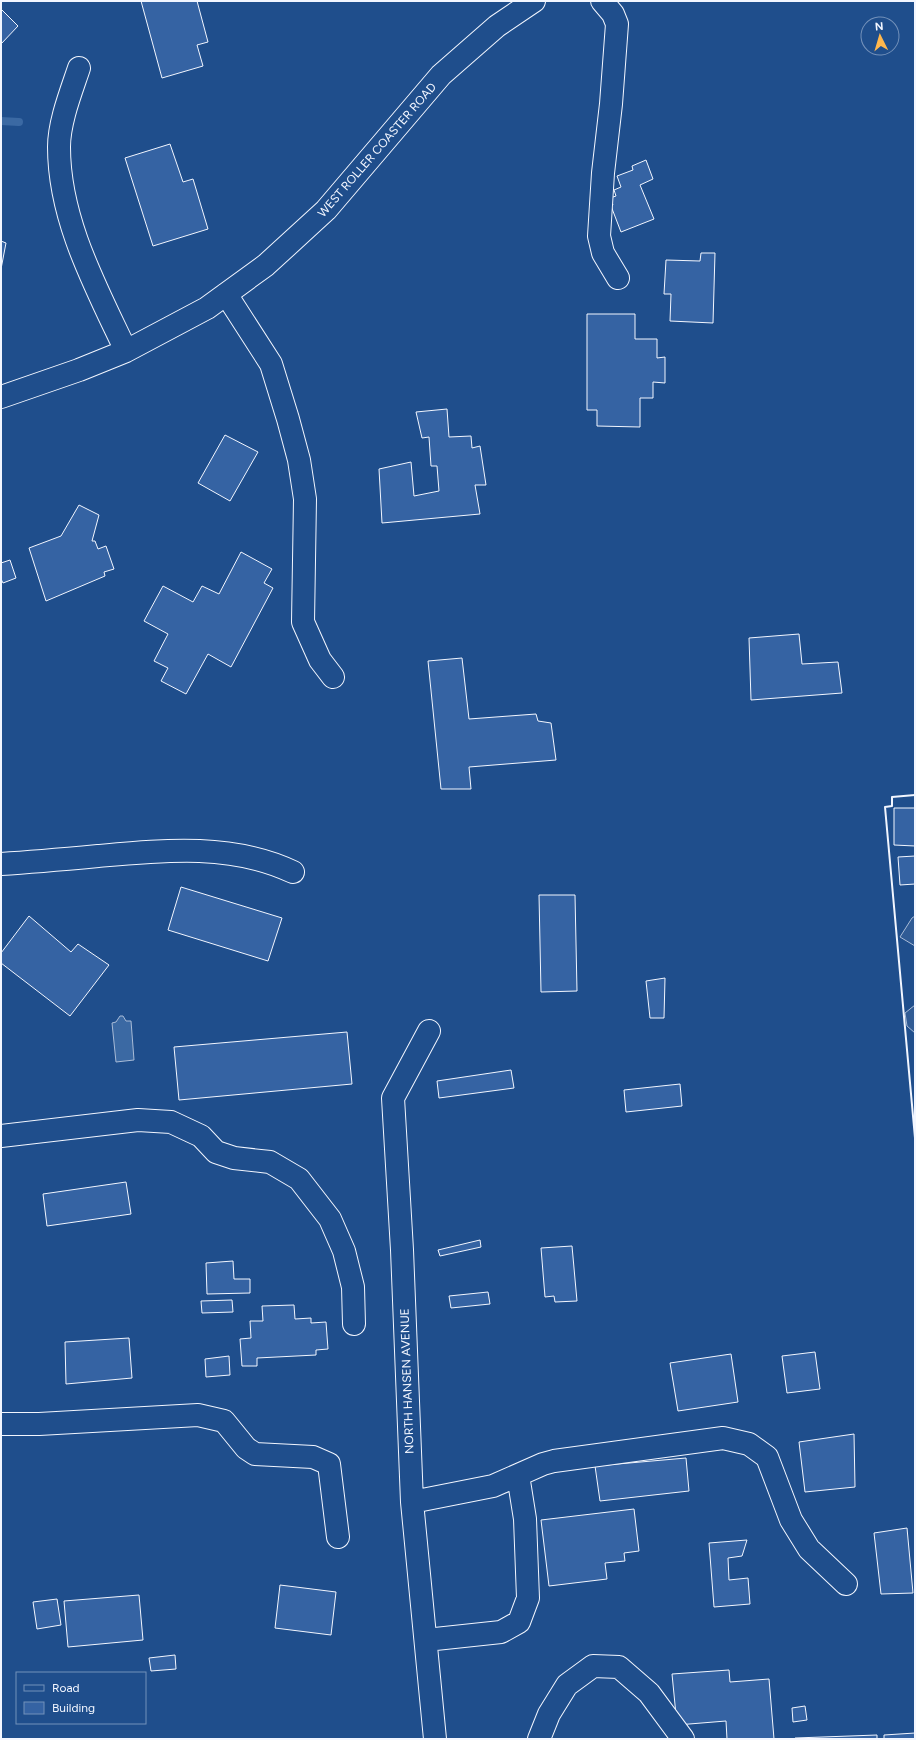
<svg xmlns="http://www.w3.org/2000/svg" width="916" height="1740" viewBox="0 0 916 1740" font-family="Figtree,sans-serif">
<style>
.parking{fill:#305b95;stroke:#a8bbd7}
.water{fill:#3b69a3;stroke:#a8bbd7}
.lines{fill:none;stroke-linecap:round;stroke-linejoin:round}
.stream{stroke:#3b69a3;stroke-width:8}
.building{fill:#3563a3;stroke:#f2f6ff}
.minor-casing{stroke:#f2f6ff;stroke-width:24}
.minor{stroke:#1f4e8c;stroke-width:22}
.wall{stroke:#f2f6ff;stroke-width:2}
.labels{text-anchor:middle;stroke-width:3;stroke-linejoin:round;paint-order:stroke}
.street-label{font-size:12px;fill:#f2f6ff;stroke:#1f4e8c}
</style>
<rect width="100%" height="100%" fill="#1f4e8c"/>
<!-- parking -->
<path class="parking" d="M 915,916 L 915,946 L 900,937 L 912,918 Z
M 915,1005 L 915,1033 L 907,1026 L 905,1013 Z"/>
<!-- water -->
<path class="water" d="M 120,1016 L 123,1016 L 126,1021 L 131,1021 L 134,1060 L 116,1062 L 112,1023 L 116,1022 Z"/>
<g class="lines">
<!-- stream -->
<path class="stream" d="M 1,121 L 19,122"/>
</g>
<!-- building -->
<path class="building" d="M 141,1 L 197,1 L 208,42 L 197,45 L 203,66 L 162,78 Z
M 1,9 L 18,26 L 1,44 Z
M 170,144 L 183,182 L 193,179 L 208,229 L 153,246 L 125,158 Z
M 646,160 L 653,179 L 640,185 L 654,219 L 621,232 L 611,206 L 613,205 L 610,198 L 616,196 L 614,190 L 621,187 L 617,176 L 633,170 L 632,166 Z
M 1,241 L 6,243 L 1,269 Z
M 701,253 L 715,253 L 713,323 L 670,321 L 671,294 L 664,294 L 666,260 L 700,261 Z
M 587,314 L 635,314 L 635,339 L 657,339 L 657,358 L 665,357 L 665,383 L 653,382 L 653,398 L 640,398 L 640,427 L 597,426 L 597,410 L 587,410 Z
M 447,409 L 449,437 L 471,436 L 472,448 L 480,446 L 486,485 L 475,485 L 480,514 L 382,523 L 379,469 L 411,462 L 414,496 L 439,491 L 437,466 L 431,466 L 429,437 L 422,438 L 416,412 Z
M 225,435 L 258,452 L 230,501 L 198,483 Z
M 79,505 L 99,515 L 92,541 L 95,541 L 98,549 L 106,546 L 114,569 L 104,572 L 105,576 L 46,601 L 29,548 L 61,536 Z
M 241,552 L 272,569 L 264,583 L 273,588 L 231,667 L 208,654 L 186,694 L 161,681 L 168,668 L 154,661 L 168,634 L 144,621 L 163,586 L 193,602 L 202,586 L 219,594 Z
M 10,560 L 16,578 L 3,583 L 1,579 L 1,563 Z
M 799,634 L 802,664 L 838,662 L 842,693 L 751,700 L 749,638 Z
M 462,658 L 469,719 L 536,714 L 538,721 L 551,723 L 556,760 L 469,767 L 471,789 L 441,789 L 428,661 Z
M 894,808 L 915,808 L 915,846 L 894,845 Z
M 915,856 L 915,884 L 900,885 L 898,857 Z
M 181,887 L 282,918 L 268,961 L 168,930 Z
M 539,895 L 575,895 L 577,991 L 541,992 Z
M 29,916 L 71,952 L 78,944 L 109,965 L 70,1016 L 1,963 L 1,953 Z
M 665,978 L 664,1018 L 650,1018 L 646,981 Z
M 347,1032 L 352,1084 L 179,1100 L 174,1047 Z
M 511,1070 L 514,1088 L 439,1098 L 437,1081 Z
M 680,1084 L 682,1106 L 626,1112 L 624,1090 Z
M 126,1182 L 131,1214 L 47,1226 L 43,1194 Z
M 480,1240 L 481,1247 L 440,1256 L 438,1250 Z
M 572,1246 L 577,1301 L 555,1302 L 554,1296 L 545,1297 L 541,1248 Z
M 233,1261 L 234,1279 L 250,1279 L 250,1293 L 207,1294 L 206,1263 Z
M 488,1292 L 490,1304 L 451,1308 L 449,1296 Z
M 232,1300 L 233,1312 L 202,1313 L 201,1301 Z
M 294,1305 L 295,1319 L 311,1318 L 311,1323 L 326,1322 L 328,1349 L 316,1350 L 316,1355 L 257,1358 L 257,1366 L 242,1366 L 240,1339 L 251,1338 L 250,1321 L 263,1321 L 262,1306 Z
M 129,1338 L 132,1378 L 66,1384 L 65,1342 Z
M 815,1352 L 820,1389 L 787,1393 L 782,1356 Z
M 731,1354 L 738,1402 L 678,1411 L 670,1363 Z
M 229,1356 L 230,1375 L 206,1377 L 205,1359 Z
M 854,1434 L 855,1487 L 805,1492 L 799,1442 Z
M 686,1458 L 689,1491 L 600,1501 L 595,1466 Z
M 634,1509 L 639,1551 L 624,1553 L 625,1561 L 605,1563 L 607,1579 L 549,1586 L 541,1520 Z
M 907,1528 L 913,1593 L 881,1594 L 874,1533 Z
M 747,1540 L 742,1556 L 728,1558 L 729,1580 L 748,1578 L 750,1604 L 714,1607 L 709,1543 Z
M 280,1585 L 336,1592 L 331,1635 L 275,1628 Z
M 139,1595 L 143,1640 L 68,1647 L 64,1601 Z
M 57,1599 L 61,1625 L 37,1629 L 33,1602 Z
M 175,1655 L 176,1669 L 151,1671 L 149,1658 Z
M 729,1670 L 730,1682 L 769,1679 L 774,1739 L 727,1739 L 726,1721 L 677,1725 L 672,1674 Z
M 805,1706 L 807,1720 L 793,1722 L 792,1708 Z
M 915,1733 L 915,1739 L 884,1739 L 884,1735 Z
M 877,1735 L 877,1739 L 795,1739 L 795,1738 Z"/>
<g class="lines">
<defs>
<path id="minor" d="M 602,1 L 613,14 L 617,24 L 611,104 L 603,173 L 599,236 L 603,253 L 618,278
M 79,68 C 71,92 59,122 59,147 C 59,220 96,287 126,351
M 226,294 L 271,364 L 288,419 L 299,460 L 305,499 L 303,622 L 320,660 L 333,677
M 1,397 L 79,370 L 126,351 L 207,308 L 266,265 L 326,210 L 441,75 L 497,26 L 534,1
M 1,864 C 33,862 66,859 98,856 C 164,850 232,843 293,872
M 429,1031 L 393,1098 L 402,1250 L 412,1502 L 435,1739
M 1,1136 L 138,1120 L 171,1122 L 201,1136 L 216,1152 L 234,1158 L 270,1162 L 299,1179 L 330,1219 L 344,1251 L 353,1287 L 354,1324
M 1,1424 L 39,1424 L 198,1415 L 224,1421 L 246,1448 L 255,1454 L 313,1457 L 329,1464 L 338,1537
M 412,1502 L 493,1486 L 543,1464 L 554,1461 L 723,1438 L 749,1444 L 767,1457 L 791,1520 L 809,1549 L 846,1584
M 426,1640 L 501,1632 L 519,1622 L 528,1598 L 525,1519 L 518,1475
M 539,1739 L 549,1714 L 567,1685 L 593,1666 L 619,1667 L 649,1693 L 683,1739"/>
</defs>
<!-- minor casing -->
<use href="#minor" class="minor-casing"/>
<!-- minor -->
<use href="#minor" class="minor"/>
<!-- wall -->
<path class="wall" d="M 915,795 L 892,797 L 892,806 L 885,807 L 915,1138"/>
</g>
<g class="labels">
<!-- street labels -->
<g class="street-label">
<text transform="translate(377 150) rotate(-49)" y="4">WEST ROLLER COASTER ROAD</text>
<text transform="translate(407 1381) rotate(-92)" y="4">NORTH HANSEN AVENUE</text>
</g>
</g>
<!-- border -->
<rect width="916" height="1740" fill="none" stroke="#f2f6ff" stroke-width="4"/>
<!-- legend -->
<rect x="16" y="1672" width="130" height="52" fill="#1f4e8c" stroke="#7391ba"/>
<rect x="24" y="1685" width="20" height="6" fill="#1f4e8c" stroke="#7391ba"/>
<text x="52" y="1692" font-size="12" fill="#f2f6ff">Road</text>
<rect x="24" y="1702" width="20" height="12" fill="#3563a3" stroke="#7391ba"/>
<text x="52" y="1712" font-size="12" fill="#f2f6ff">Building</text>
<!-- north arrow -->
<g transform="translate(880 36) rotate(355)"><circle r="19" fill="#1f4e8c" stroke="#7391ba"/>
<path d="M0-3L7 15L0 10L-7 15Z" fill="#ffb74d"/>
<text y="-6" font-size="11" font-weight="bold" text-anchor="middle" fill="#f2f6ff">N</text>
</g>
</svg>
